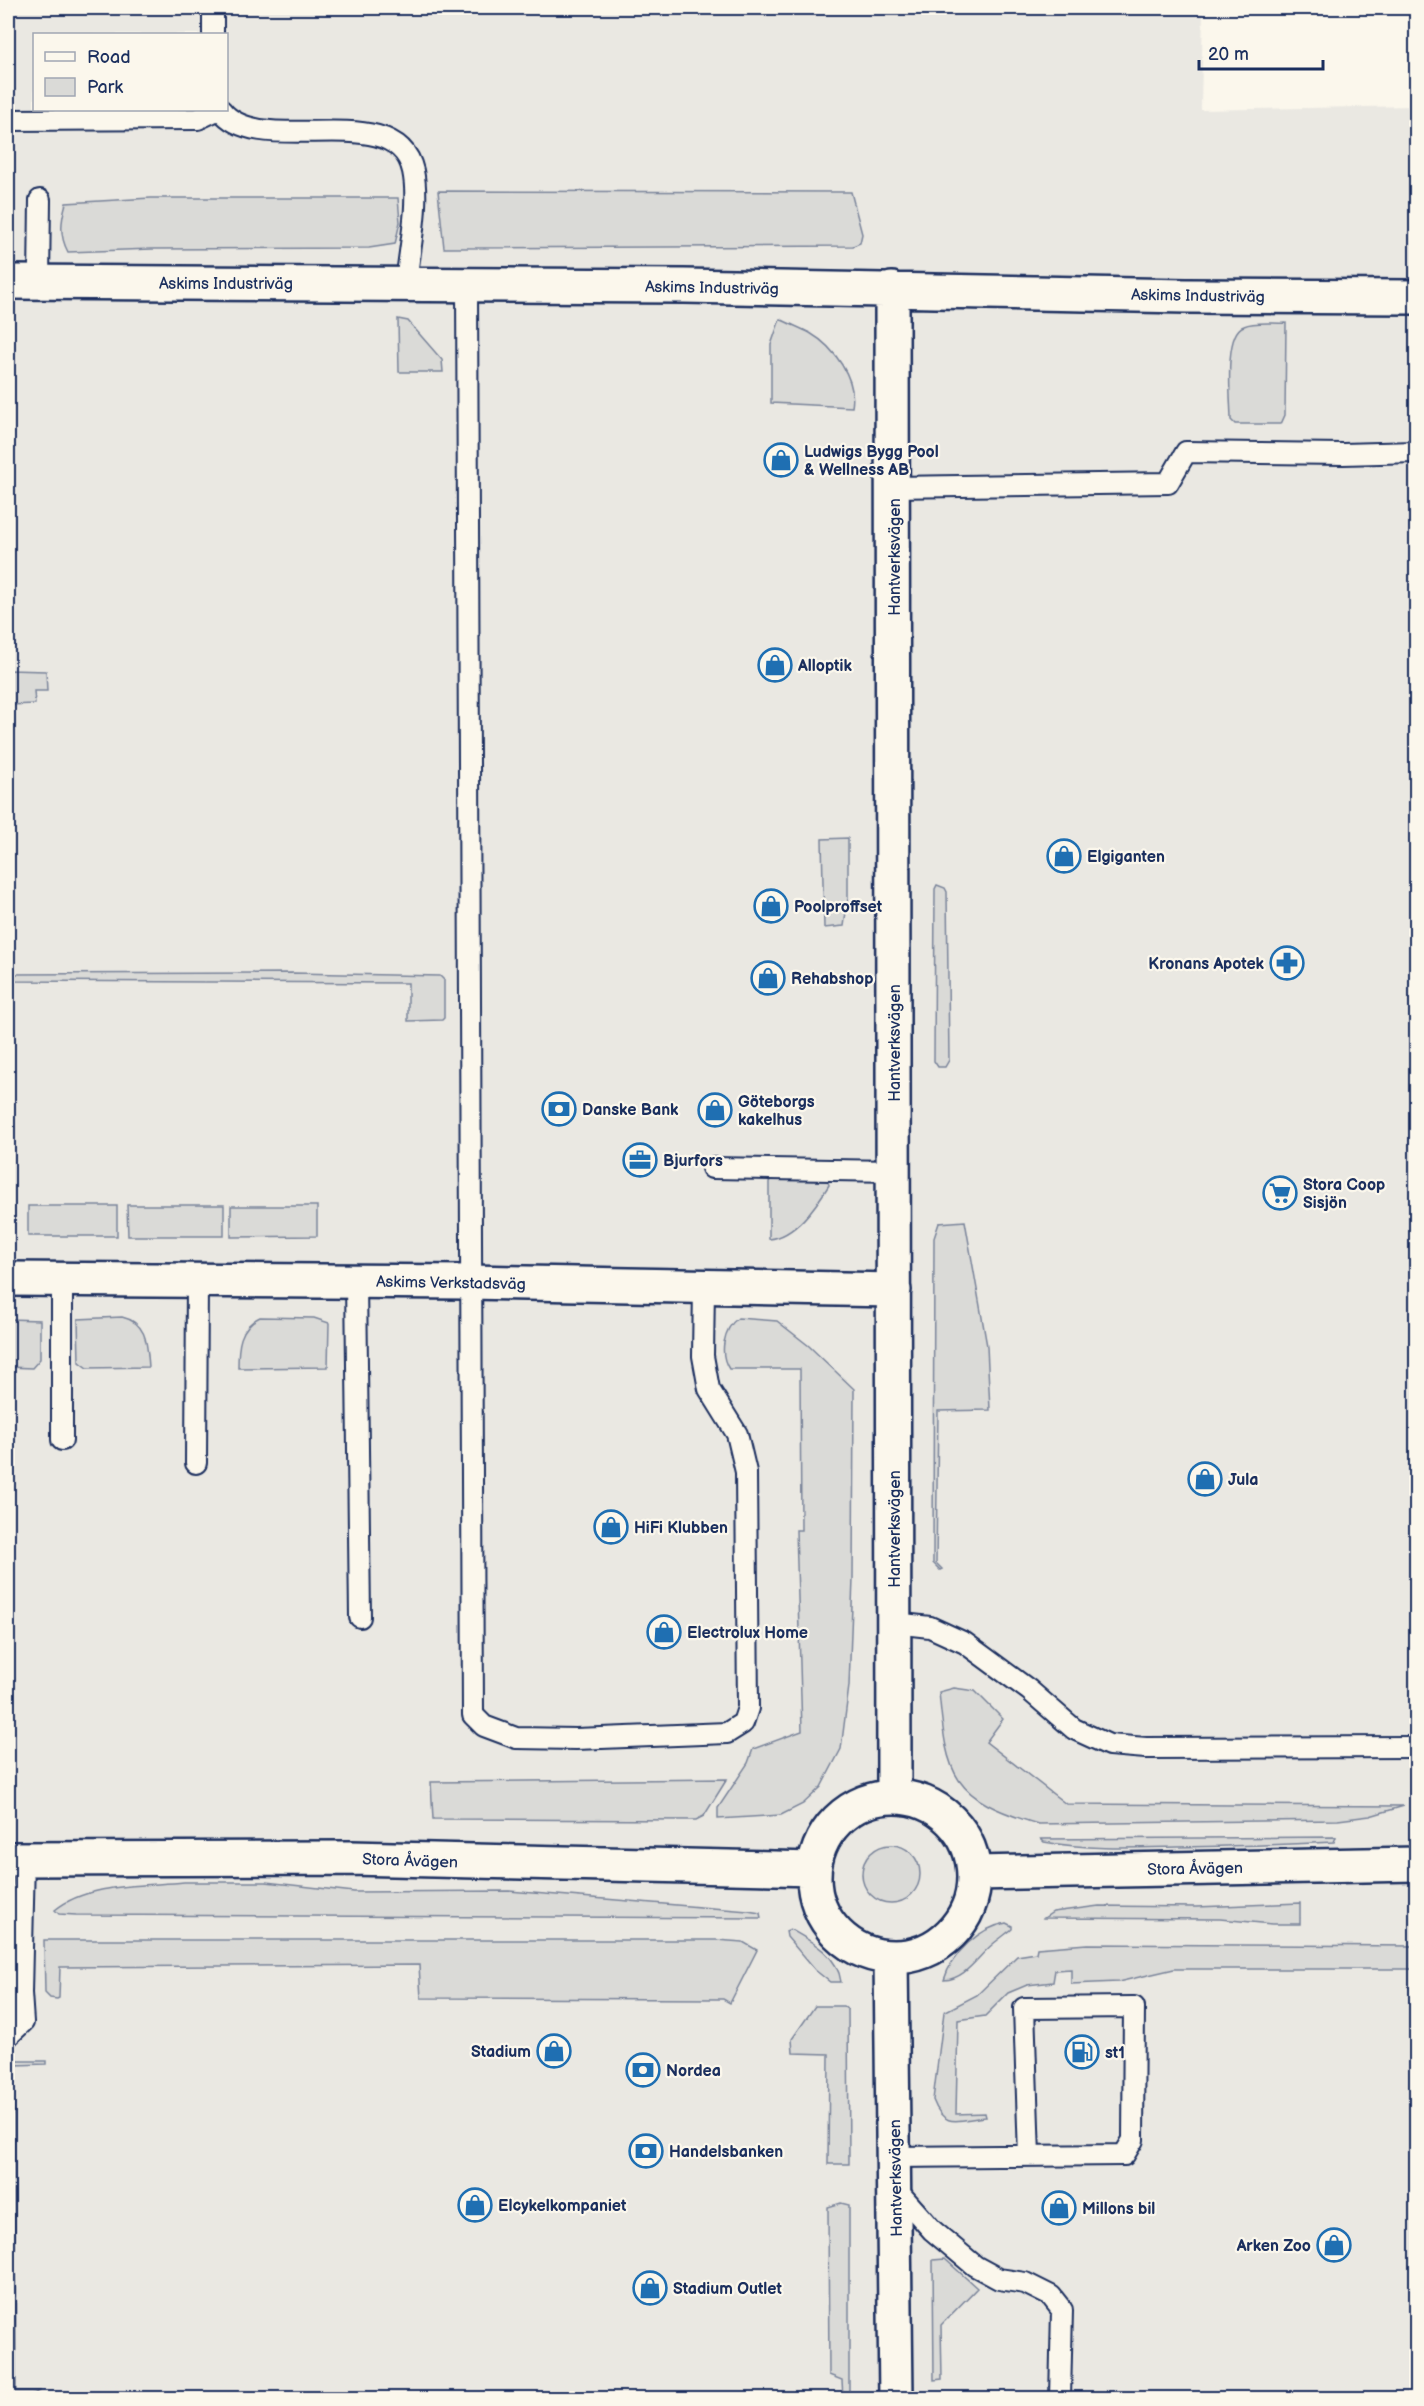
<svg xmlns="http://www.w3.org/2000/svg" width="1424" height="2406" viewBox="0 0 1424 2406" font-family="'Balsamiq Sans',sans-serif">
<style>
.built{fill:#eae8e2;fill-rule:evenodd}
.green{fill:#dadad7;stroke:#7a849a;stroke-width:1.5}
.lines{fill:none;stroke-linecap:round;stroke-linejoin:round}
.lane-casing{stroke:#1b2f5e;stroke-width:24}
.street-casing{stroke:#1b2f5e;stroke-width:38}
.secondary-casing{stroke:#1b2f5e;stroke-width:38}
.lane{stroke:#fbf7ec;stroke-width:20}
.street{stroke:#fbf7ec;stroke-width:33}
.secondary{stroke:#fbf7ec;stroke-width:33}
.labels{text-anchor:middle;stroke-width:4.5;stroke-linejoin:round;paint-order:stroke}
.street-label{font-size:16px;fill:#1b2f5e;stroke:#fbf7ec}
.poi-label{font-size:16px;font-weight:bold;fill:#1b2f5e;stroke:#fbf7ec;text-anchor:start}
</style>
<rect width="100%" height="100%" fill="#fbf7ec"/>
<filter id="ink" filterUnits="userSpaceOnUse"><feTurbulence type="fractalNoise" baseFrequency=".0167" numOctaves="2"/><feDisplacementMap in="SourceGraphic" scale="12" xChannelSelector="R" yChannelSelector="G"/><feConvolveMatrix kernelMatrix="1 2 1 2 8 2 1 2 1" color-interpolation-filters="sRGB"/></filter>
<g filter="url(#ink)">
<!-- built -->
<path class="built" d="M 8,8 L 1203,8 L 1201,110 L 1416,106 L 1416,2398 L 8,2398 ZM 34,34 L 226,34 L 226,110 L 34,110 Z"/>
<!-- green -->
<path class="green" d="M 438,191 L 851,192 L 862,234 L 860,243 L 853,246 L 444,248 Z
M 151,198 L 398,198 L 400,222 L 395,244 L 369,248 L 152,249 L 68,252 C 59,235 61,221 66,203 Z
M 398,319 L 408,321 L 442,360 L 443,372 L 399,372 Z
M 780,319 C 790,324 800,328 810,333 C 834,347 857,379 852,407 L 771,403 L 771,345 Z
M 1286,323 L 1285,415 L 1281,424 L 1235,424 L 1231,420 C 1231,401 1223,333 1244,326 C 1255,321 1274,324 1286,323 Z
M 8,670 L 46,671 L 47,691 L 34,691 L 35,704 L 8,705 Z
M 848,838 L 848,898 L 844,926 L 824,928 L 822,839 Z
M 937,885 L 945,888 L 947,892 L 949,1060 L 945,1067 L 938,1067 L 934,1061 L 935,889 Z
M 293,973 L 440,976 L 444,980 L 444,1018 L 442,1020 L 408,1021 L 408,983 L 8,981 L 8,974 Z
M 771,1179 L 827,1179 L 829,1185 C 816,1206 795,1237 769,1239 L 769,1182 Z
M 127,1205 L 224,1205 L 224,1236 L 128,1236 Z
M 28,1206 L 117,1206 L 117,1236 L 28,1236 Z
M 231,1206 L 317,1206 L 317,1236 L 231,1237 Z
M 965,1221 L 987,1346 L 990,1410 L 938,1411 L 936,1563 L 942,1569 L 940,1570 L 933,1563 L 934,1238 L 939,1223 Z
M 122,1317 C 148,1323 147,1345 149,1367 L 87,1368 L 79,1362 L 78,1319 Z
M 260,1317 L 314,1318 L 329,1323 L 328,1367 L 238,1368 C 238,1347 239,1327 260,1317 Z
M 738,1318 L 777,1321 L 809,1346 L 854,1389 L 853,1579 L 849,1686 L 841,1749 L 821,1787 L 803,1804 L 781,1815 L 718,1819 L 718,1808 L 748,1763 L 753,1749 L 802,1731 L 796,1530 L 801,1530 L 800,1369 L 729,1369 C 719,1354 723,1329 738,1318 Z
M 8,1319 L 40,1320 L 40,1359 L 32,1368 L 8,1367 Z
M 954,1688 L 975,1691 L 1003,1719 L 986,1742 L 1066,1804 L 1404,1806 L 1370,1816 L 1338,1820 L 1038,1824 C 952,1798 947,1778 939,1692 Z
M 727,1779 L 704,1816 L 696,1820 L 433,1819 L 431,1782 Z
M 1336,1837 L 1334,1842 C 1282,1845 1230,1846 1178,1847 C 1133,1848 1089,1850 1044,1842 L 1041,1839 Z
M862 1874a29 29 0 1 1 58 0a29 29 0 1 1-58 0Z
M 184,1882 L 266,1882 L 354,1892 L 509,1891 L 748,1911 L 760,1913 L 761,1918 L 76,1915 L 59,1914 L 55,1910 C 87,1883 144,1886 184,1882 Z
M 1300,1903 L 1300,1924 L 1272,1924 L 1220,1919 L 1044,1918 L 1053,1912 L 1099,1906 L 1196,1907 Z
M 1006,1923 L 1012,1926 L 1012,1929 C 1006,1934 999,1939 993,1944 C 977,1957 966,1979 944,1980 C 952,1953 979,1928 1006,1923 Z
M 790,1929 C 811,1941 838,1955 841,1982 L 830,1982 L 815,1970 L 787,1937 L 786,1931 Z
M 44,1940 L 716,1940 L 743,1942 L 757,1950 L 730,2003 L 723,1999 L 421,1998 L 419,1965 L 60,1967 L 59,1998 L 57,1999 L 50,1998 L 45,1993 Z
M 1087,1944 L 1416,1946 L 1416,1969 L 1174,1969 L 1118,1982 L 1071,1984 L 1071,1969 L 1055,1970 L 1053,1982 L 1027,1985 L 1008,1993 L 985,2016 L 958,2020 L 956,2114 L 985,2113 L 986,2117 C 959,2119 945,2131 933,2100 L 944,2012 L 977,1995 L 1017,1956 L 1036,1953 L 1037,1948 Z
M 815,2006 L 843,2006 L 848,2010 L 849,2164 L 828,2164 L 829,2054 L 793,2053 L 792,2039 Z
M 12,2061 L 46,2061 L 46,2064 L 14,2065 L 16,2391 L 39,2391 C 30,2397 18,2397 8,2394 L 8,2071 Z
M 841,2203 L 849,2205 L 849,2398 L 843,2398 L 842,2380 L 829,2375 L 828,2207 Z
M 945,2259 L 977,2288 L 941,2325 L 942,2379 L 934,2380 L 933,2260 Z"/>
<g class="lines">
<defs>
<path id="lane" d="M 213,34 L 213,8
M 221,110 C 259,161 396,96 413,171 C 420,204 409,250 406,285
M 8,120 L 198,119 L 217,110
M 39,282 L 40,200
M 467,286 L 473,1715 L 484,1726 L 516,1738 L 576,1739 L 727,1733 L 743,1723 L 748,1708 L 746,1472 L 737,1434 L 709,1389 L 703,1356 L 704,1286
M 894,487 L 1168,483 L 1186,452 L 1343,454 L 1416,452
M 712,1168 L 894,1171
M 62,1280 L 62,1440
M 356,1281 L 360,1617
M 196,1463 L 197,1281
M 894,1623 L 930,1627 L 965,1643 L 1029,1690 L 1074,1729 L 1109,1745 L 1146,1748 L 1416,1747
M 8,2036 L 23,2022 L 21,1993 L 24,1858
M 894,2157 L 1124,2155 L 1133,2140 L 1134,2007 L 1024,2008 L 1029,2156
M 895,2188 L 932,2230 L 975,2266 L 999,2279 L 1025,2283 L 1051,2296 L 1062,2310 L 1060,2398"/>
<path id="street" d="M 8,282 L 684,286 L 1186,296 L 1416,297
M 892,289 L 894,1796
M 8,1279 L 470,1282 L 894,1290
M 891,1958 L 896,2398"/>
<path id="secondary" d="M814 1877a80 80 0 1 1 160 0a80 80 0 1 1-160 0Z
M 8,1859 L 351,1858 L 813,1869
M 974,1873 L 1416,1864"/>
</defs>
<!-- lane casing -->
<use href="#lane" class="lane-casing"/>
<!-- street casing -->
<use href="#street" class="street-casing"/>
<!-- secondary casing -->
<use href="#secondary" class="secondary-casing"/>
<!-- lane -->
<use href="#lane" class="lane"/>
<!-- street -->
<use href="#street" class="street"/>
<!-- secondary -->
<use href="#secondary" class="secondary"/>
</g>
</g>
<!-- icons -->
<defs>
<symbol id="shop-ring" viewBox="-11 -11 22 22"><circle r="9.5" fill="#fbf7ec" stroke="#1f6fb2" stroke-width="1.5"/><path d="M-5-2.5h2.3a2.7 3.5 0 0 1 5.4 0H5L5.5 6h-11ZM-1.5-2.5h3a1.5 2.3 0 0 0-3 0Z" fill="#1f6fb2"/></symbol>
<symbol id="pharmacy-ring" viewBox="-11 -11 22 22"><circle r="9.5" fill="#fbf7ec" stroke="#1f6fb2" stroke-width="1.5"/><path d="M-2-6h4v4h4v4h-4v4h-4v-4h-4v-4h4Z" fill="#1f6fb2"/></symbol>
<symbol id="bank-ring" viewBox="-11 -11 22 22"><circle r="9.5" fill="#fbf7ec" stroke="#1f6fb2" stroke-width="1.5"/><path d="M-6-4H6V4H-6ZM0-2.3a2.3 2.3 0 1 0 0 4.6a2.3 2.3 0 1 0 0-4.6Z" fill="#1f6fb2"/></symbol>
<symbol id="office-ring" viewBox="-11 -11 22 22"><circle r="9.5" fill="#fbf7ec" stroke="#1f6fb2" stroke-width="1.5"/><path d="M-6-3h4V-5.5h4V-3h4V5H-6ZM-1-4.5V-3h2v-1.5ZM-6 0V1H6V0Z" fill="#1f6fb2"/></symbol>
<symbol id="supermarket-ring" viewBox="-11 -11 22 22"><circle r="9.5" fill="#fbf7ec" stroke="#1f6fb2" stroke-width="1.5"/><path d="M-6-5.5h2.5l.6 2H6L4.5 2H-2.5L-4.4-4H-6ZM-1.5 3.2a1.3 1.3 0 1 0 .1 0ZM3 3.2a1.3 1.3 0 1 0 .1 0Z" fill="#1f6fb2"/></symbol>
<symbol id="fuel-ring" viewBox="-11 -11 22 22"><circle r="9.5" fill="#fbf7ec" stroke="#1f6fb2" stroke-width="1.5"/><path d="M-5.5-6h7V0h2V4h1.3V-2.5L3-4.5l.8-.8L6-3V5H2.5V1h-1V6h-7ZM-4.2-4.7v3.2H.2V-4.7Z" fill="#1f6fb2"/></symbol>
</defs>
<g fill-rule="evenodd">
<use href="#shop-ring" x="762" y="441" width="38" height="38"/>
<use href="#shop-ring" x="756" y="646" width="38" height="38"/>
<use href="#shop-ring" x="1045" y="837" width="38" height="38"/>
<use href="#shop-ring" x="752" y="887" width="38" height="38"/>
<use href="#pharmacy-ring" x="1268" y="944" width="38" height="38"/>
<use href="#shop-ring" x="749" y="959" width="38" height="38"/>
<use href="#bank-ring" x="540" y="1090" width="38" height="38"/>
<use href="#shop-ring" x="696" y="1091" width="38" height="38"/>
<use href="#office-ring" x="621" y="1141" width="38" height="38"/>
<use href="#supermarket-ring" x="1261" y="1174" width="38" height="38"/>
<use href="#shop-ring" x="1186" y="1460" width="38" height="38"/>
<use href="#shop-ring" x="592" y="1508" width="38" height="38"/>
<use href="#shop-ring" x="645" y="1613" width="38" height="38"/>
<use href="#shop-ring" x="535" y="2032" width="38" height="38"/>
<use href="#fuel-ring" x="1063" y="2033" width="38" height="38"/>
<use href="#bank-ring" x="624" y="2051" width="38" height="38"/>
<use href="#bank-ring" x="627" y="2132" width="38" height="38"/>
<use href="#shop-ring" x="456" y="2186" width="38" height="38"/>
<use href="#shop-ring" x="1040" y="2189" width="38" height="38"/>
<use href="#shop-ring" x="1315" y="2226" width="38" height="38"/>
<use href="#shop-ring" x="631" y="2269" width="38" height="38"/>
</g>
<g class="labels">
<!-- street labels -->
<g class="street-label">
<text x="226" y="289">Askims Industriväg</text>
<text transform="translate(712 287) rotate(1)" y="6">Askims Industriväg</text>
<text transform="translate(1198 295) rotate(1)" y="6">Askims Industriväg</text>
<text transform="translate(894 557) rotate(-90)" y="6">Hantverksvägen</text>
<text transform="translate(894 1043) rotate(-90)" y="6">Hantverksvägen</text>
<text transform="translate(451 1282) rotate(1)" y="6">Askims Verkstadsväg</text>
<text transform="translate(894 1529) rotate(-90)" y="6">Hantverksvägen</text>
<text transform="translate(410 1860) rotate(2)" y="6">Stora Åvägen</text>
<text transform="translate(1195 1868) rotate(-1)" y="6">Stora Åvägen</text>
<text transform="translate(895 2178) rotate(-91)" y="6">Hantverksvägen</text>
</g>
<!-- poi labels -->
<g class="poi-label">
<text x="804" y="457">Ludwigs Bygg Pool<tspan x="804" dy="18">&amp; Wellness AB</tspan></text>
<text x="798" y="671">Alloptik</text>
<text x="1087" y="862">Elgiganten</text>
<text x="794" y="912">Poolproffset</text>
<text x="1264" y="969" text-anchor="end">Kronans Apotek</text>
<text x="791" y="984">Rehabshop</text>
<text x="738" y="1107">Göteborgs<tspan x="738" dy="18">kakelhus</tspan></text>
<text x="582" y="1115">Danske Bank</text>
<text x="663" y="1166">Bjurfors</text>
<text x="1303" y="1190">Stora Coop<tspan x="1303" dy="18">Sisjön</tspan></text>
<text x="1228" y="1485">Jula</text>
<text x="634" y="1533">HiFi Klubben</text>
<text x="687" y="1638">Electrolux Home</text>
<text x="531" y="2057" text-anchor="end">Stadium</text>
<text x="1105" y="2058">st1</text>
<text x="666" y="2076">Nordea</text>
<text x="669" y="2157">Handelsbanken</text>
<text x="498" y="2211">Elcykelkompaniet</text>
<text x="1082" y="2214">Millons bil</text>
<text x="1311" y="2251" text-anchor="end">Arken Zoo</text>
<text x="673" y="2294">Stadium Outlet</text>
</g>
</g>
<!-- margin -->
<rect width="1424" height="2406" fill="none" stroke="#fbf7ec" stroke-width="30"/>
<rect x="15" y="15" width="1394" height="2376" fill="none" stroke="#1b2f5e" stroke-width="2" filter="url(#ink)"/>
<!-- legend -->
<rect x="33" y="33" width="195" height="78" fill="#fbf7ec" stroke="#a1a7b3" stroke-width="1.5"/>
<rect x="45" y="52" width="30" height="9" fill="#fbf7ec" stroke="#a1a7b3" stroke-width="1.5"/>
<text x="87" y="63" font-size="18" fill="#1b2f5e">Road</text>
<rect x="45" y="78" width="30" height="18" fill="#dadad7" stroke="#a1a7b3" stroke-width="1.5"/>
<text x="87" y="93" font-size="18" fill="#1b2f5e">Park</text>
<!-- scale -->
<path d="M1199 60v9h124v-9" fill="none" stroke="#1b2f5e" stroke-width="3"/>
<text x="1208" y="60" font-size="18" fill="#1b2f5e" stroke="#fbf7ec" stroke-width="4.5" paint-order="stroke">20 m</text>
</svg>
